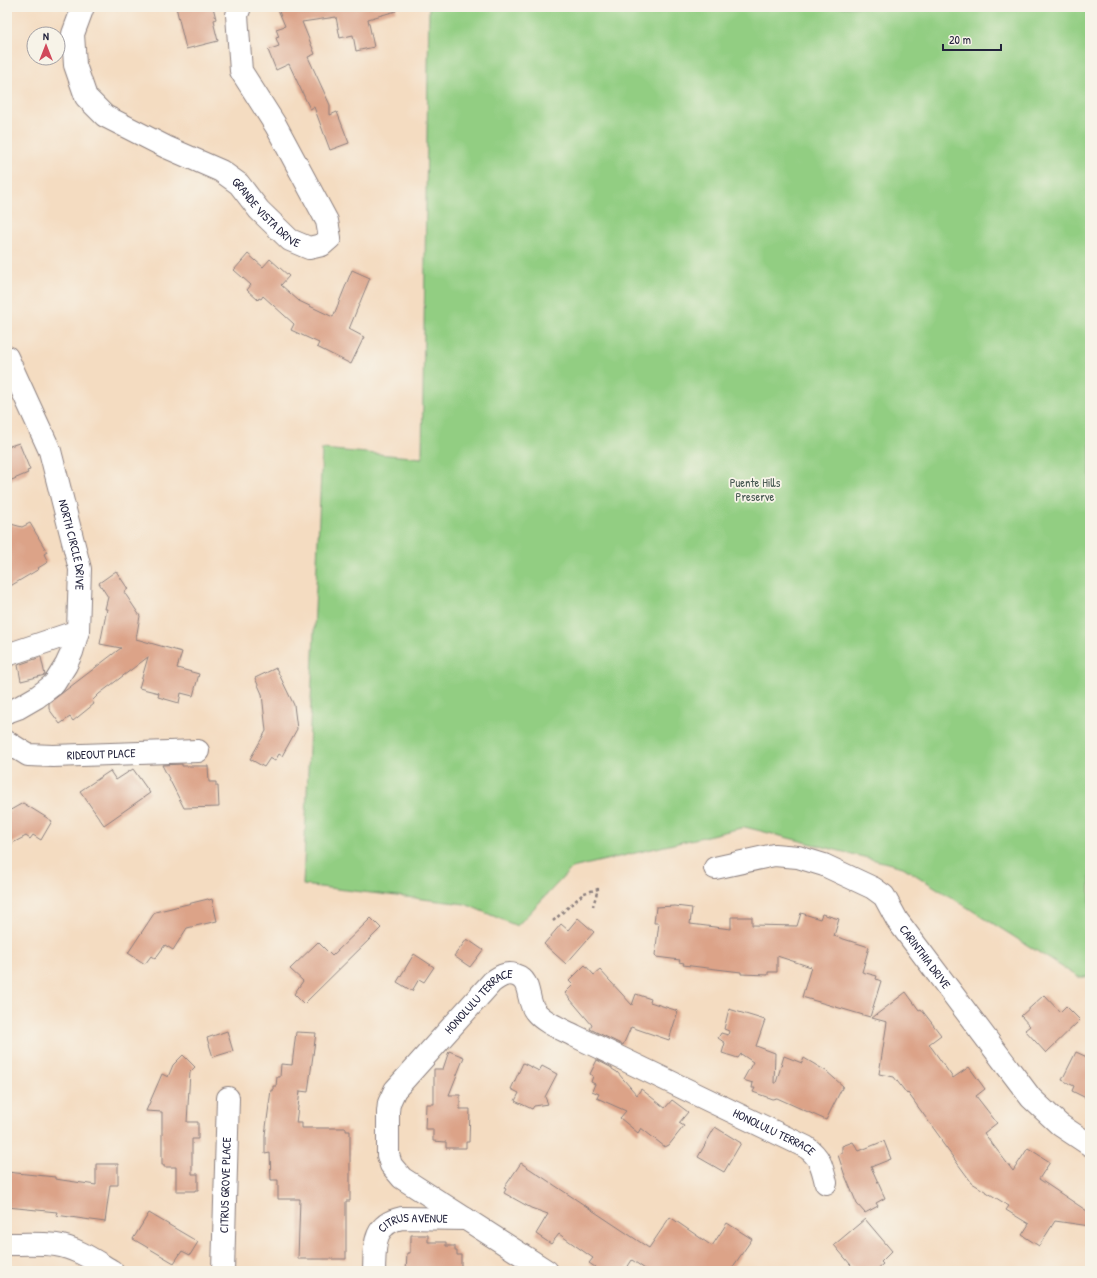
<svg xmlns="http://www.w3.org/2000/svg" width="1097" height="1278" viewBox="0 0 1097 1278" font-family="'Patrick Hand',sans-serif">
<style>
.green{fill:#92ce82;stroke:#5a785e}
.building{fill:#dca388}
.lines{fill:none;stroke-linecap:round;stroke-linejoin:round}
.minor-casing{stroke:#8b7f7e;stroke-width:24}
.path{stroke:#8b7f7e;stroke-width:2.5;stroke-dasharray:3 3;stroke-linecap:butt}
.minor{stroke:#fff;stroke-width:22}
.labels{text-anchor:middle;stroke-width:3.5;stroke-linejoin:round;paint-order:stroke}
.street-label{font-size:12px;fill:#22223b;stroke:#f7f3e8}
.park-label{font-size:12px;fill:#445650;stroke:#f7f3e8}
</style>
<rect width="100%" height="100%" fill="#f7f3e8"/>
<filter id="ink" filterUnits="userSpaceOnUse"><feTurbulence type="fractalNoise" baseFrequency=".025" numOctaves="2"/><feDisplacementMap in="SourceGraphic" scale="8" xChannelSelector="R" yChannelSelector="G"/><feConvolveMatrix kernelMatrix="1 2 1 2 8 2 1 2 1" color-interpolation-filters="sRGB"/></filter>
<filter id="wash" filterUnits="userSpaceOnUse"><feTurbulence type="fractalNoise" baseFrequency=".012" numOctaves="4" result="noise"/><feDisplacementMap in="SourceGraphic" scale="16" xChannelSelector="R" yChannelSelector="G"/><feGaussianBlur stdDeviation="0.9" result="paint"/><feColorMatrix in="noise" values="0 0 0 0 0 0 0 0 0 0 0 0 0 0 0 0 0 1.4 0 .05"/><feComposite in="paint" operator="in"/></filter>
<g filter="url(#wash)">
<rect width="100%" height="100%" fill="#f4dcc1"/>
<!-- green -->
<path class="green" d="M 429,7 L 1090,7 L 1090,977 L 1078,977 L 903,867 L 745,827 L 572,868 L 517,926 L 465,904 L 303,885 L 322,449 L 422,458 Z"/>
<g id="blocks">
<!-- building -->
<path class="building" d="M 176,7 L 213,7 L 216,19 L 214,20 L 215,24 L 214,25 L 218,41 L 186,49 Z
M 277,7 L 396,7 L 396,11 L 368,19 L 374,47 L 356,51 L 353,35 L 340,38 L 336,17 L 302,22 L 315,54 L 308,57 L 330,105 L 330,115 L 337,112 L 349,143 L 330,150 L 314,107 L 310,109 L 289,64 L 276,70 L 268,50 L 279,46 L 276,38 L 279,37 L 276,29 L 285,26 Z
M 248,254 L 263,267 L 270,259 L 289,276 L 281,285 L 299,301 L 333,317 L 352,270 L 370,278 L 349,329 L 364,337 L 351,364 L 317,347 L 319,343 L 291,330 L 294,324 L 263,296 L 261,299 L 259,298 L 258,300 L 247,290 L 251,285 L 234,270 Z
M 19,443 L 30,470 L 27,471 L 28,473 L 7,482 L 7,447 Z
M 7,523 L 22,527 L 30,523 L 47,552 L 44,554 L 48,562 L 38,568 L 39,569 L 7,588 Z
M 116,571 L 128,589 L 124,592 L 140,616 L 136,639 L 182,652 L 177,668 L 199,674 L 193,696 L 181,693 L 179,703 L 158,697 L 159,693 L 139,688 L 148,657 L 99,694 L 92,701 L 94,704 L 73,721 L 70,717 L 60,724 L 49,709 L 49,703 L 121,648 L 100,644 L 107,609 L 105,609 L 108,597 L 99,583 Z
M 41,657 L 45,675 L 21,681 L 18,665 Z
M 276,668 L 294,705 L 297,729 L 282,756 L 279,754 L 275,761 L 270,758 L 264,767 L 250,759 L 266,731 L 262,694 L 255,678 Z
M 182,764 L 182,766 L 208,766 L 209,782 L 216,782 L 216,786 L 218,786 L 219,807 L 184,808 L 162,765 Z
M 133,769 L 150,793 L 104,825 L 80,791 L 110,771 L 116,780 Z
M 23,803 L 52,821 L 41,840 L 33,835 L 30,839 L 26,836 L 7,846 L 7,812 Z
M 208,899 L 209,900 L 212,899 L 217,921 L 187,928 L 173,950 L 165,945 L 155,959 L 151,956 L 145,964 L 128,953 L 155,912 Z
M 675,906 L 692,908 L 690,924 L 731,929 L 731,917 L 752,917 L 752,925 L 797,926 L 801,913 L 820,919 L 822,914 L 839,919 L 834,936 L 869,947 L 862,972 L 877,976 L 876,979 L 881,981 L 870,1017 L 802,997 L 811,967 L 777,956 L 777,972 L 768,972 L 768,975 L 741,974 L 741,972 L 683,965 L 684,963 L 679,962 L 680,960 L 656,957 L 656,956 L 655,955 L 659,923 L 654,923 L 656,907 Z
M 371,918 L 381,928 L 304,1004 L 294,994 L 303,981 L 290,969 L 318,942 L 332,956 Z
M 578,918 L 594,932 L 566,964 L 544,944 L 561,924 L 568,930 Z
M 467,939 L 483,950 L 470,967 L 454,956 Z
M 414,954 L 434,967 L 424,982 L 419,979 L 412,991 L 397,982 Z
M 585,965 L 594,975 L 600,970 L 632,1005 L 636,994 L 651,999 L 650,1002 L 678,1011 L 669,1040 L 631,1027 L 623,1045 L 590,1029 L 592,1025 L 565,993 L 573,985 L 569,981 Z
M 906,992 L 919,1010 L 921,1009 L 941,1035 L 929,1044 L 953,1078 L 969,1067 L 985,1089 L 976,1096 L 997,1123 L 984,1133 L 1013,1171 L 1028,1148 L 1050,1162 L 1039,1179 L 1090,1213 L 1090,1226 L 1055,1221 L 1039,1246 L 1022,1235 L 1029,1224 L 1006,1210 L 1009,1206 L 972,1183 L 941,1141 L 942,1140 L 908,1093 L 907,1094 L 894,1077 L 879,1074 L 887,1022 L 872,1018 Z
M 1044,995 L 1060,1012 L 1066,1006 L 1080,1020 L 1046,1053 L 1025,1030 L 1030,1026 L 1021,1016 Z
M 729,1009 L 765,1020 L 756,1046 L 775,1053 L 774,1083 L 776,1083 L 784,1056 L 802,1063 L 804,1058 L 826,1071 L 843,1086 L 826,1120 L 777,1098 L 772,1099 L 753,1092 L 755,1088 L 752,1088 L 753,1083 L 743,1080 L 753,1062 L 741,1054 L 738,1058 L 722,1053 L 725,1043 L 718,1038 L 721,1033 L 728,1035 L 729,1031 L 724,1029 Z
M 227,1031 L 233,1051 L 213,1057 L 207,1038 Z
M 296,1032 L 316,1033 L 308,1092 L 300,1091 L 296,1123 L 302,1123 L 302,1128 L 346,1128 L 346,1131 L 350,1131 L 350,1201 L 346,1201 L 346,1259 L 298,1259 L 300,1199 L 278,1199 L 278,1180 L 271,1180 L 270,1153 L 265,1154 L 265,1135 L 271,1090 L 273,1090 L 273,1086 L 276,1086 L 277,1077 L 280,1077 L 281,1064 L 292,1065 Z
M 449,1051 L 464,1057 L 449,1095 L 460,1095 L 460,1109 L 470,1109 L 469,1142 L 466,1142 L 466,1148 L 446,1148 L 446,1142 L 433,1141 L 433,1129 L 425,1129 L 426,1104 L 434,1104 L 434,1069 L 443,1069 Z
M 1076,1052 L 1087,1057 L 1090,1052 L 1090,1100 L 1072,1091 L 1074,1086 L 1062,1080 Z
M 183,1055 L 195,1067 L 190,1072 L 187,1122 L 198,1122 L 198,1139 L 192,1139 L 192,1174 L 198,1174 L 198,1190 L 195,1190 L 195,1191 L 176,1191 L 176,1167 L 164,1167 L 164,1165 L 162,1165 L 162,1112 L 146,1111 L 162,1074 L 168,1077 L 173,1065 Z
M 597,1060 L 612,1068 L 612,1069 L 617,1072 L 637,1095 L 641,1089 L 665,1108 L 672,1100 L 688,1112 L 679,1123 L 684,1126 L 669,1145 L 665,1147 L 641,1128 L 638,1133 L 620,1118 L 626,1111 L 597,1098 L 599,1094 L 592,1091 L 595,1084 L 591,1082 L 593,1076 L 590,1074 Z
M 523,1063 L 539,1071 L 542,1066 L 557,1074 L 545,1097 L 548,1104 L 534,1106 L 532,1109 L 515,1101 L 519,1093 L 511,1089 Z
M 715,1127 L 741,1143 L 724,1172 L 698,1157 Z
M 884,1141 L 891,1159 L 871,1167 L 885,1198 L 876,1203 L 878,1206 L 865,1213 L 857,1204 L 844,1173 L 838,1155 L 842,1153 L 842,1146 L 853,1142 L 859,1151 Z
M 521,1163 L 649,1248 L 670,1217 L 712,1246 L 727,1223 L 752,1239 L 730,1271 L 648,1271 L 632,1260 L 625,1271 L 601,1271 L 589,1263 L 593,1258 L 559,1234 L 551,1244 L 536,1234 L 548,1214 L 531,1208 L 504,1193 L 506,1189 L 504,1188 Z
M 96,1164 L 118,1164 L 118,1185 L 110,1185 L 105,1222 L 56,1215 L 57,1212 L 7,1207 L 7,1172 L 55,1177 L 55,1179 L 96,1185 Z
M 149,1213 L 198,1242 L 190,1255 L 182,1251 L 174,1263 L 133,1239 Z
M 865,1219 L 892,1251 L 881,1262 L 883,1264 L 875,1271 L 856,1271 L 834,1245 Z
M 411,1235 L 428,1235 L 428,1242 L 446,1242 L 446,1246 L 455,1246 L 455,1251 L 457,1251 L 457,1255 L 461,1255 L 461,1271 L 406,1271 L 407,1253 L 410,1253 L 410,1242 L 411,1242 Z"/>
</g>
</g>
<g filter="url(#ink)">
<use href="#blocks" fill-opacity="0" stroke="#8b7f7e" stroke-width="1"/>
<g class="lines">
<defs>
<g id="minor">
<path id="s1" d="M 83,7 L 73,34 L 75,65 L 86,97 L 105,116 L 166,147 L 221,171 L 239,184 L 259,210 L 290,240 L 309,248 L 322,245 L 330,238 L 327,221 L 276,126 L 241,71 L 237,15 L 240,7"/>
<path id="s2" d="M 7,357 L 50,451 L 80,569 L 78,631 L 72,652 L 66,665 L 54,684 L 37,697 L 18,708 L 7,712"/>
<path d="M 7,655 L 78,631"/>
<path id="s3" d="M 7,742 L 28,755 L 53,756 L 198,751"/>
<path id="s4" d="M 715,868 L 774,855 L 798,857 L 824,865 L 873,888 L 884,896 L 897,920 L 1031,1098 L 1060,1125 L 1090,1145"/>
<path d="M 7,1244 C 23,1244 40,1243 56,1245 C 77,1248 95,1261 112,1271"/>
<path id="s5" d="M 223,1271 L 228,1098"/>
<path id="s6" d="M 374,1271 C 375,1247 372,1224 402,1218 L 466,1219"/>
<path id="s7" d="M 547,1271 L 402,1178 L 391,1165 L 388,1155 L 388,1112 L 389,1103 L 395,1090 L 492,982 C 499,977 506,972 515,975 C 532,980 526,1000 535,1011 C 544,1023 562,1029 575,1036 L 806,1147 C 820,1157 822,1166 826,1183"/>
</g>
</defs>
<!-- minor casing -->
<use href="#minor" class="minor-casing"/>
<!-- path -->
<path class="path" d="M 553,921 L 584,893 L 598,889 L 593,906"/>
<!-- minor -->
<use href="#minor" class="minor"/>
</g>
</g>
<g class="labels">
<!-- street labels -->
<g class="street-label">
<text dy="4" stroke="none"><textPath href="#s1" startOffset="311">GRANDE VISTA DRIVE</textPath></text>
<text dy="4" stroke="none"><textPath href="#s2" startOffset="200">NORTH CIRCLE DRIVE</textPath></text>
<text dy="4" stroke="none"><textPath href="#s3" startOffset="98">RIDEOUT PLACE</textPath></text>
<text dy="4" stroke="none"><textPath href="#s4" startOffset="253">CARINTHIA DRIVE</textPath></text>
<text dy="4" stroke="none"><textPath href="#s7" startOffset="389">HONOLULU TERRACE</textPath></text>
<text dy="4" stroke="none"><textPath href="#s7" startOffset="748">HONOLULU TERRACE</textPath></text>
<text dy="4" stroke="none"><textPath href="#s5" startOffset="86">CITRUS GROVE PLACE</textPath></text>
<text dy="4" stroke="none"><textPath href="#s6" startOffset="77">CITRUS AVENUE</textPath></text>
</g>
<!-- park labels -->
<g class="park-label">
<text x="755" y="487">Puente Hills<tspan x="755" dy="14">Preserve</tspan></text>
</g>
</g>
<!-- margin -->
<rect width="1097" height="1278" fill="none" stroke="#f7f3e8" stroke-width="24"/>
<!-- north arrow -->
<g transform="translate(46 46)"><circle r="19" fill="#f7f3e8" stroke="#a29fa3"/>
<path d="M0-3L7 15L0 10L-7 15Z" fill="#d1495b"/>
<text y="-6" font-size="11" font-weight="bold" text-anchor="middle" fill="#22223b">N</text>
</g>
<!-- scale -->
<path d="M943 44v6h58v-6" fill="none" stroke="#22223b" stroke-width="2"/>
<text x="949" y="44" font-size="12" fill="#22223b" stroke="#f7f3e8" stroke-width="3" paint-order="stroke">20 m</text>
</svg>
